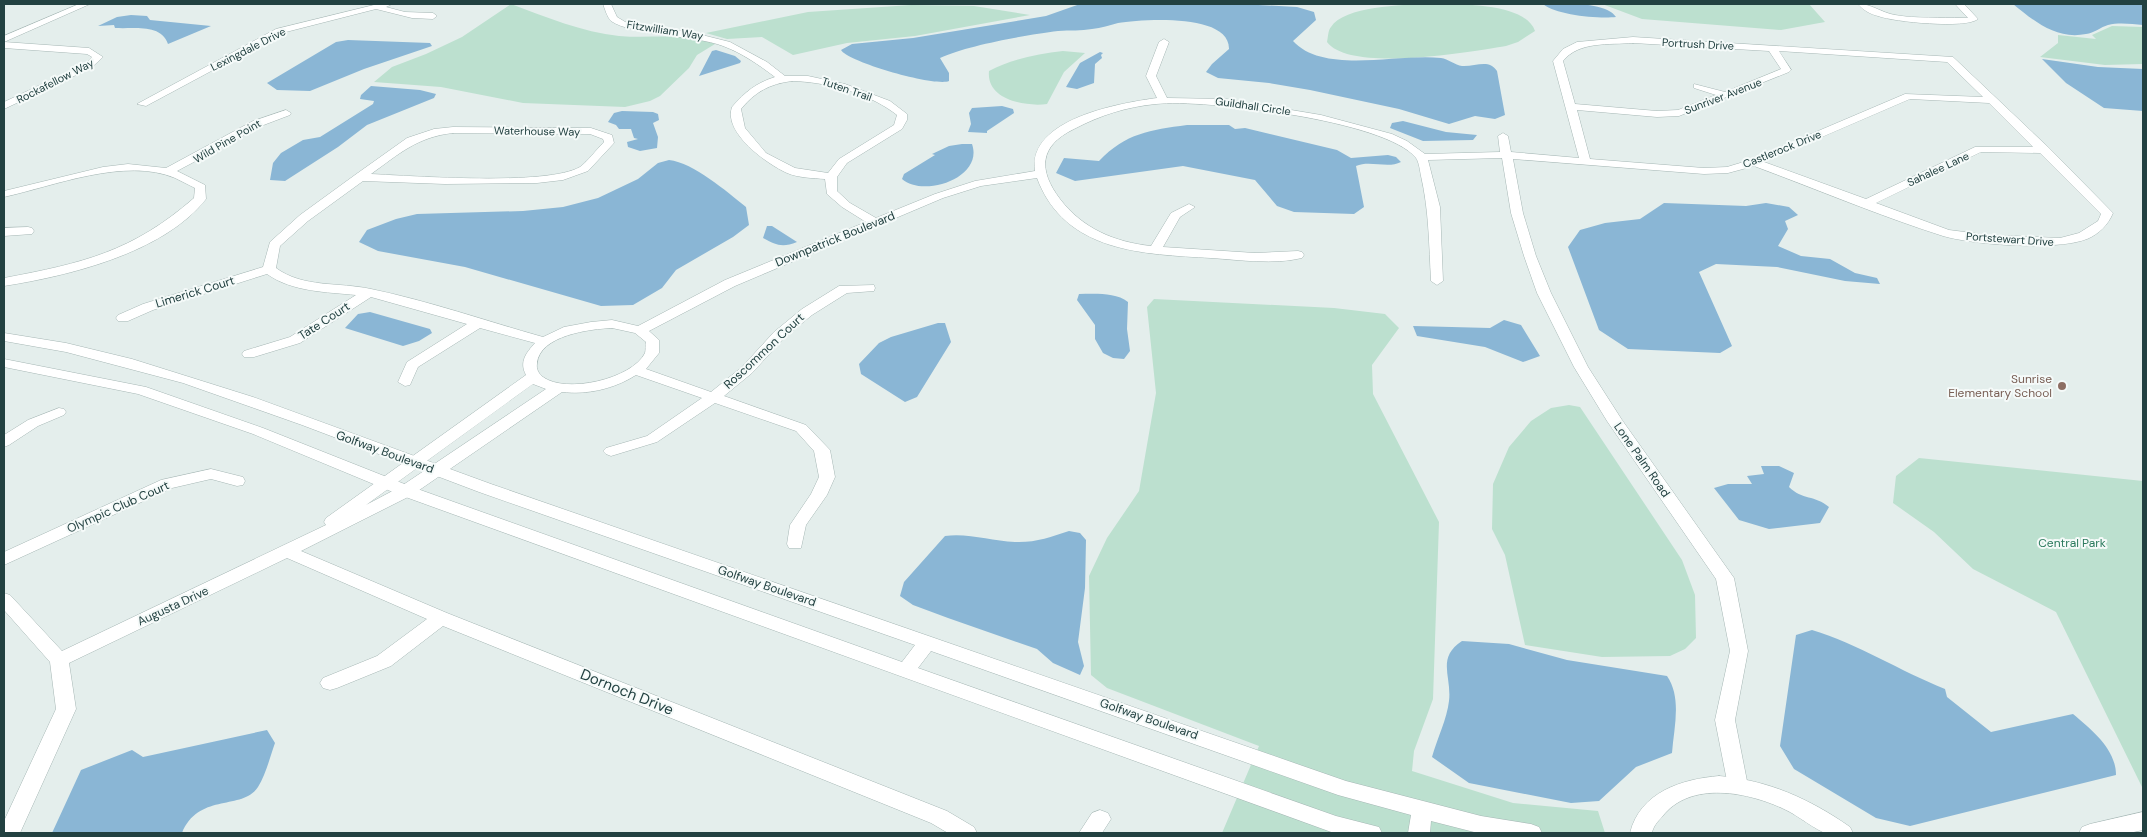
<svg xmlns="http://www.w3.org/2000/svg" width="2147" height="837" viewBox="0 0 2147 837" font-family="'DM Sans',sans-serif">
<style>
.green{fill:#bce0cf}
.water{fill:#8ab6d5}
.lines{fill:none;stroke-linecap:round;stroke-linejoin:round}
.minor-casing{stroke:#a6b7b5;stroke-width:1}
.tertiary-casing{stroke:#a6b7b5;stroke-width:1}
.minor{fill:#fff;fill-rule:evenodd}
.tertiary{fill:#fff;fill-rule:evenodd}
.education-dot{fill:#8d6e63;stroke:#f5faf9;stroke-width:2}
.labels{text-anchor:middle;stroke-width:4;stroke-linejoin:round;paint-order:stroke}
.far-street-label{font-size:11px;fill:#224141;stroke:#f5faf9}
.street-label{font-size:12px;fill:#224141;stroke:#f5faf9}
.education-label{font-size:12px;fill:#785e54;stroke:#f5faf9;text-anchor:end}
.park-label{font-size:12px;fill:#2b7a5d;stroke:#f5faf9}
.near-street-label{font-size:15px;fill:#224141;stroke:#f5faf9}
</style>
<rect width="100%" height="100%" fill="#e4eeec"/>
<!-- green -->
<path class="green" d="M 511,4 C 546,17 582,32 619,36 C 652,39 684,32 715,44 L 697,55 L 689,68 L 660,96 L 650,101 L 625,107 L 523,103 L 441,87 L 374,82 L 392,67 L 426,54 L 462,37 Z
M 1426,4 C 1451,4 1525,1 1535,31 L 1518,42 L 1506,46 C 1470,52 1350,73 1327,42 C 1328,38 1328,30 1331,27 C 1344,6 1403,5 1426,4 Z
M 1602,4 L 1809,4 L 1825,22 L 1781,30 L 1642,19 Z
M 911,5 L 974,6 L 1030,15 L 915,36 L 847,43 L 793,55 L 762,37 L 727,39 L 706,33 L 808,12 Z
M 2112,26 L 2143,27 L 2143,64 L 2105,65 L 2040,57 L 2058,43 L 2058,35 L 2096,39 L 2092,35 Z
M 1063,51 L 1085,53 L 1064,72 L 1047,104 C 1026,107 986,100 989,71 C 1012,59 1037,54 1063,51 Z
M 1154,299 L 1334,308 L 1385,314 L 1399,328 L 1372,365 L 1373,394 L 1439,522 L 1433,699 L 1414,751 L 1412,771 L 1513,803 L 1598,811 L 1605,833 L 1222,833 L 1259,746 L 1107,688 L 1091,675 L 1089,576 L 1107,538 L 1139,491 L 1156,393 L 1147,307 Z
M 1569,405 L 1580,407 L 1682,560 L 1695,595 L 1696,638 L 1685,649 L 1670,656 L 1602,657 L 1525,645 L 1505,555 L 1492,529 L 1493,484 L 1509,447 L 1531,421 L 1551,408 Z
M 1919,458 L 2143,481 L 2143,789 L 2056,612 L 1973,569 L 1934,532 L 1893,503 L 1896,476 Z"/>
<!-- water -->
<path class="water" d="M 1080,4 L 1240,4 L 1297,7 L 1314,12 L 1316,20 L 1293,41 C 1324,75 1398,53 1441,58 C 1448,59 1455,65 1462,66 C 1475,67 1489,58 1497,71 L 1505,115 L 1495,119 L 1475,116 L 1449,124 L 1399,109 L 1310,90 L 1269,83 L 1218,78 L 1206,72 L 1212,64 L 1229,49 C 1230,13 1143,19 1118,23 C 1110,25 1101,28 1092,29 C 1081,31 1070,30 1058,31 C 1026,35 968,45 940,58 L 949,73 L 949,81 C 935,87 848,62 841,50 L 852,44 L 913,38 L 1046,16 Z
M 1543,4 C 1560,4 1606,1 1616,17 C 1598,19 1556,15 1543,4 Z
M 2013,4 L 2143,4 L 2143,25 C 2132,24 2119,22 2108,25 C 2101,27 2094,33 2086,34 C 2056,40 2034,21 2013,4 Z
M 131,15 L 147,16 L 150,20 L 211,26 L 168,44 C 161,24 136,29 115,28 L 114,25 L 98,26 L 117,17 Z
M 348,40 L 430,43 L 432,46 L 364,69 L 310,91 L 277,90 L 267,83 L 336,42 Z
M 716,50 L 735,56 L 741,61 L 740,63 L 699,76 L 712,51 Z
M 1100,52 L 1103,53 L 1101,55 L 1102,58 L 1095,64 L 1094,83 L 1077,89 L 1066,87 L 1080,63 Z
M 2042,59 L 2098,67 L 2143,69 L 2143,111 L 2104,108 L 2066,83 Z
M 371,86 L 420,90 L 436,94 L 434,98 L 367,125 L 338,147 L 285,181 L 270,180 L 273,163 L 281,153 L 303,140 L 320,137 L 373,104 L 374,101 L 360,99 L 361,95 Z
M 1002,106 L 1013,109 L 1014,113 L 987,131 L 987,133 L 968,132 L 971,124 L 969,113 L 972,108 Z
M 622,111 L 653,112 L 658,114 L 659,120 L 653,123 L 658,137 L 657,148 L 640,151 L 628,147 L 627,142 L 638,139 L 634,138 L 631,129 L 619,129 L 616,125 L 608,122 L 614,113 Z
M 1403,121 L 1446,132 L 1477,135 L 1473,140 L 1423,141 L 1390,128 L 1392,123 Z
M 1187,125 L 1229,125 L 1235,129 L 1245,128 L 1337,150 L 1351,158 L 1388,155 L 1396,157 L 1401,162 C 1388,169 1370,160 1356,166 L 1364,207 L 1354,214 L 1294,212 L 1277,206 L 1255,180 L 1183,166 L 1075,181 L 1056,173 L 1064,158 L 1099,161 C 1126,133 1150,130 1187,125 Z
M 962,144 L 972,144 C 984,178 923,198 902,179 L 904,174 L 935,155 L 932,154 L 949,146 Z
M 669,160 C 694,163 726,191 746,207 L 749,225 L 733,237 L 676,270 L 662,288 L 633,305 L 601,306 L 465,267 L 378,251 L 359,242 L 367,230 L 396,219 L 417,214 L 523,211 L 563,207 L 598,198 L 638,179 L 658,163 Z
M 1664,203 L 1746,206 L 1766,203 L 1789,207 L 1798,215 L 1785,221 L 1788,229 L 1778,246 L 1801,256 L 1830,259 L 1855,273 L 1877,278 L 1880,284 L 1845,281 L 1777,267 L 1716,264 L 1699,272 L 1732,346 L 1720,353 L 1628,349 L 1599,330 L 1568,247 L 1580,230 L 1605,223 L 1640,219 Z
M 767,226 L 772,226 L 797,242 C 782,248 776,245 763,238 Z
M 1079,294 C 1094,294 1115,292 1128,302 L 1127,329 L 1130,351 L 1124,359 L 1113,358 L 1103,353 L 1095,339 L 1095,325 L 1077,300 Z
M 370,312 L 430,329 L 432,333 L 419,341 L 403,346 L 345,328 L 358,314 Z
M 1504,320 L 1521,325 L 1540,356 L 1523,362 L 1485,347 L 1417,336 L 1413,326 L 1490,328 Z
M 938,323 L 945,323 L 951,342 L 917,397 L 905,402 L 861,374 L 859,364 L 879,343 L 891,337 Z
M 1761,466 L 1779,466 L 1794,473 L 1789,487 C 1802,500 1815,495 1829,507 L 1820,523 L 1769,529 L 1739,520 L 1714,488 L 1728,484 L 1752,484 L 1747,476 L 1764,474 Z
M 1069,531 L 1080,533 L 1086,540 L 1085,588 L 1078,642 L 1084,666 L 1080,675 L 1053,663 L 1037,649 L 948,618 L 913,605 L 900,596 L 904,582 L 945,536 C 969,533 991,541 1015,542 C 1034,543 1051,537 1069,531 Z
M 1812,630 C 1858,644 1900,671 1945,689 L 1947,697 L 1991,732 L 2073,714 C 2092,730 2116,749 2116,775 L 1910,826 L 1876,818 L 1794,769 L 1780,746 L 1796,635 Z
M 1462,641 L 1509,644 L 1567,660 L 1667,676 C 1682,698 1674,727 1672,753 L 1636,767 L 1599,801 L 1571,803 L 1469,783 L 1432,757 C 1437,739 1447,719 1449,701 C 1452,677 1436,658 1462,641 Z
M 267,730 L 275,743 C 270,757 266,774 258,787 C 242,811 199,792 182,833 L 52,833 L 81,770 L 132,750 L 143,757 Z"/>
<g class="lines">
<defs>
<path id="minor" d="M 79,4 L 90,4 L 4,42 L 4,36 Z
M 378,4 L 392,4 L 386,7 L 405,12 L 433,13 L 437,16 L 433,19 L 412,18 L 376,9 L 282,33 L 146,106 L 137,104 L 276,29 Z
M 603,4 L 611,4 L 617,17 L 627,23 L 690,32 L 730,42 L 767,62 L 785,76 L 808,76 L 845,84 L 890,101 L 907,114 L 907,120 L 902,129 L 847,163 L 837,177 L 837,191 L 850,203 L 876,218 L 935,194 L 975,181 L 1035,171 C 1027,119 1120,103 1157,98 L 1146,76 L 1159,42 L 1164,39 L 1169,42 L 1156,76 L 1167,98 L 1226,99 L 1321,115 L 1392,134 L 1407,141 L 1425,154 L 1500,152 L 1498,136 L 1503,133 L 1508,136 L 1511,152 L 1579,158 L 1553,61 L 1563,49 L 1577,42 L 1633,37 L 1953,57 L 2049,148 L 2113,213 C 2108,225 2099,234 2087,239 C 2057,251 1974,245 1943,236 C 1880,216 1816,189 1754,166 L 1728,173 L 1704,174 L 1513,159 L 1523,213 L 1536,256 L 1551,293 L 1588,367 L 1622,420 L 1734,578 L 1748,651 L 1735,720 L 1748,786 L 1745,792 L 1738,794 L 1731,792 L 1728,786 L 1715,720 L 1730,651 L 1716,579 L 1607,421 L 1574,367 L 1537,293 L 1524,256 L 1511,213 L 1502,158 L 1428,160 L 1440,207 L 1443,281 L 1437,285 L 1431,281 C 1429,245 1429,211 1421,176 C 1420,171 1419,162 1416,158 C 1386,120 1204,99 1156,104 C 1126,107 1101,115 1074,129 C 1039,146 1038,170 1060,199 C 1083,229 1115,242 1151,246 L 1171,213 L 1189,204 L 1195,207 L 1180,217 L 1163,247 L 1255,253 L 1298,251 L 1302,252 L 1304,255 L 1302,258 C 1273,265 1241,260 1211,258 C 1144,254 1065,253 1037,178 L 981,186 L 943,198 L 735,286 L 649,331 L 659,340 L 659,353 L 646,369 L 711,392 L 742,367 L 774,332 L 802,309 L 839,286 L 874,285 L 875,288 L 874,291 L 847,293 L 812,315 L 784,338 L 752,373 L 724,396 L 806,425 L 830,450 L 835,477 L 827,495 L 806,525 L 801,548 L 789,548 L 787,544 L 790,525 L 811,494 L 819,477 L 814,451 L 796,431 L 715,403 L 657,442 L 611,456 L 606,454 L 603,451 L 606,448 L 647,436 L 702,398 L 636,375 C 614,389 587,395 562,392 L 412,495 L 301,551 L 447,613 L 947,811 L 974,827 L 977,833 L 948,833 L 931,823 L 443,626 L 391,666 L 337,688 L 330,690 L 323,688 L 320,683 L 323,678 L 377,656 L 427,619 L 287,558 L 69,663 L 76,709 L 20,833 L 4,833 L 4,821 L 56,709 L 50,662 L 4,610 L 4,593 L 10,595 L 62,651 L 326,525 L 324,522 L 326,518 L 526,375 C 519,362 526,353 535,343 L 480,328 L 418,367 L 410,385 L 405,386 L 398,382 L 407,362 L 467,324 L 371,297 L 300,343 L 254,357 L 244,357 L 242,354 L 244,351 L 290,337 L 356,295 C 327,292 292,292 267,274 L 153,310 L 128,321 L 118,321 L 116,318 L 118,315 L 143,304 L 263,267 L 270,242 L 300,215 L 355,175 L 407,138 L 434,129 L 453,127 L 591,128 L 612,135 L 614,143 L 588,171 L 563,180 L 537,183 L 445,184 L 363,181 L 308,221 L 280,246 L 276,268 C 303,288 339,282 371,289 C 429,301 486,321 543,337 L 564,327 L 591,322 L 612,320 L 638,326 L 725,280 L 866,222 L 842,207 L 827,194 L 825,179 C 813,178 799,178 787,173 C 767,164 723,133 732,107 C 745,92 756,83 775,77 C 759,65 742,53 723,46 C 694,35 631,35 611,21 C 607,17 605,9 603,4 ZM 1633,43 L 1769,51 L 1781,69 L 1725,92 L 1694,84 L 1694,88 L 1716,95 L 1678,110 L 1657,111 L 1575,104 L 1563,61 C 1579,41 1609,45 1633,43 ZM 1779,51 L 1947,62 L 1983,97 L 1905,94 L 1750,160 L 1727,167 L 1704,168 L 1590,159 L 1577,110 L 1657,117 L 1679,116 L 1789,72 L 1791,70 ZM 792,81 C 826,82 865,92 893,112 L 897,115 L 894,125 L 839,159 L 828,173 L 795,168 L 766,153 L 745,128 L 741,109 C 755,92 769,84 792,81 ZM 1910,99 L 1989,103 L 2033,147 L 1975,147 L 1866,199 L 1764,162 ZM 453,133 L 590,134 L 603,139 L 604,142 C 596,150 588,161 580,167 C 547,186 414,176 371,174 C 399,154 417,137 453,133 ZM 1981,152 L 2040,153 L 2101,214 L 2098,221 L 2079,233 L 2060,238 L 1988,235 L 1949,230 L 1876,203 ZM 612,328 L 635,333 L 646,342 C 645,345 646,350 645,353 C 632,379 566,394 543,377 C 539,374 536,369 537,364 C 539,335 591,329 612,328 ZM 533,384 L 546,389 L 400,487 L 366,505 Z
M 1858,4 C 1870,3 1882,13 1895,15 C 1917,19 1940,17 1963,18 L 1968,18 L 1955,4 L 1964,4 L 1978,19 C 1966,29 1894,22 1878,16 C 1870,14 1863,10 1858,4 Z
M 4,42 L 89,48 L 103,57 L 91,68 L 4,109 L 4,102 L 85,64 L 92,57 L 87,54 L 4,48 Z
M 286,110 L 291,113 L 290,115 L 261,126 L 177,171 L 205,185 L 206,199 C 164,253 68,276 4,286 L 4,278 C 83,263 132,252 194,198 L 195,188 C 188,185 182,181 175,178 C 125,157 54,186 4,197 L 4,191 L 103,167 L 128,164 L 166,168 L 253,121 Z
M 28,227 L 32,228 L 34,231 L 32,234 L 4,236 L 4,228 Z
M 59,408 L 64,409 L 66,412 L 64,415 L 38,426 L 9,445 L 4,447 L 4,435 L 28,420 Z
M 211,469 L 243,477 L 245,481 L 243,485 L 237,486 L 211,479 L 172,488 L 4,565 L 4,552 L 161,480 Z
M 1100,810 L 1108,813 L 1111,819 L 1102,833 L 1079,833 L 1092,813 Z
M 2143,812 L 2143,830 L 2129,833 L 2079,833 L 2082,827 L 2090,824 Z"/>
<path id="tertiary" d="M 4,333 L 66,343 L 132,359 L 253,397 L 491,484 L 1346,781 L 1481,816 L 1531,824 L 1539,827 L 1542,833 L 1478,833 L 1431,821 L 1430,833 L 1408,833 L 1411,815 L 1338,795 L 931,651 L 918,668 L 1336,816 L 1379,827 L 1382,833 L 1334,833 L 400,495 L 253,434 L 138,394 L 4,367 L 4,359 L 146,387 L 263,428 L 412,487 L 902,662 L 915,645 L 479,492 L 302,425 L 183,383 L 66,352 L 4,341 Z
M 1719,776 C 1768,780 1810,799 1850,827 L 1853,833 C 1845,833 1833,835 1826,833 C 1817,831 1797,815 1786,810 C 1749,792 1690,780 1662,817 C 1657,822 1653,827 1652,833 L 1630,833 C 1640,792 1682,779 1719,776 Z"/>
</defs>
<!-- minor casing -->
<use href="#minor" class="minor-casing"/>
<!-- tertiary casing -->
<use href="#tertiary" class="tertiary-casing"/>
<!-- minor -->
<use href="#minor" class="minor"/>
<!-- tertiary -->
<use href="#tertiary" class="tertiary"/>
</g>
<!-- markers -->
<circle class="education-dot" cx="2062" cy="386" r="5"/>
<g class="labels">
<!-- far-street labels -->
<g class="far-street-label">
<text transform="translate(665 30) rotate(9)" y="4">Fitzwilliam Way</text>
<text transform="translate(1698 44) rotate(3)" y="4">Portrush Drive</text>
<text transform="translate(248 49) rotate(-27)" y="4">Lexingdale Drive</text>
<text transform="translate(55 81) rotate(-27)" y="4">Rockafellow Way</text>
<text transform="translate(847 89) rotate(19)" y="4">Tuten Trail</text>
<text transform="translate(1723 96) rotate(-21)" y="4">Sunriver Avenue</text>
<text transform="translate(1253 106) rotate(8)" y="4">Guildhall Circle</text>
<text transform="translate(537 131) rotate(1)" y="4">Waterhouse Way</text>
<text transform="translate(227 141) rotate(-30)" y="4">Wild Pine Point</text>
<text transform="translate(1782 149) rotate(-22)" y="4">Castlerock Drive</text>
<text transform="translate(1938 169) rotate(-25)" y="4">Sahalee Lane</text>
<text transform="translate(2010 239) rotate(4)" y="4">Portstewart Drive</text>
</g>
<!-- street labels -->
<g class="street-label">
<text transform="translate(835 239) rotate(-22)" y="4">Downpatrick Boulevard</text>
<text transform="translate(195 292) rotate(-17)" y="4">Limerick Court</text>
<text transform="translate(324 321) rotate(-33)" y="4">Tate Court</text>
<text transform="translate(764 351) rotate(-43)" y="4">Roscommon Court</text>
<text transform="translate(385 452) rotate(20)" y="4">Golfway Boulevard</text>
<text transform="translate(1642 460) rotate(55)" y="4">Lone Palm Road</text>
<text transform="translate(118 507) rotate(-24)" y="4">Olympic Club Court</text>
<text transform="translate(767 586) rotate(19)" y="4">Golfway Boulevard</text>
<text transform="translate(173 606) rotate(-25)" y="4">Augusta Drive</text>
<text transform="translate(1149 719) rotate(19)" y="4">Golfway Boulevard</text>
</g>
<!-- education labels -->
<g class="education-label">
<text x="2052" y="383">Sunrise<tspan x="2052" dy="14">Elementary School</tspan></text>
</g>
<!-- park labels -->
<g class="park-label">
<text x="2072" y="547">Central Park</text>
</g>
<!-- near-street labels -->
<g class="near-street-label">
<text transform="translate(627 692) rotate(22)" y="5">Dornoch Drive</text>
</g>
</g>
<!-- border -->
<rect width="2147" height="837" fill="none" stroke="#224141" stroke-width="10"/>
</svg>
